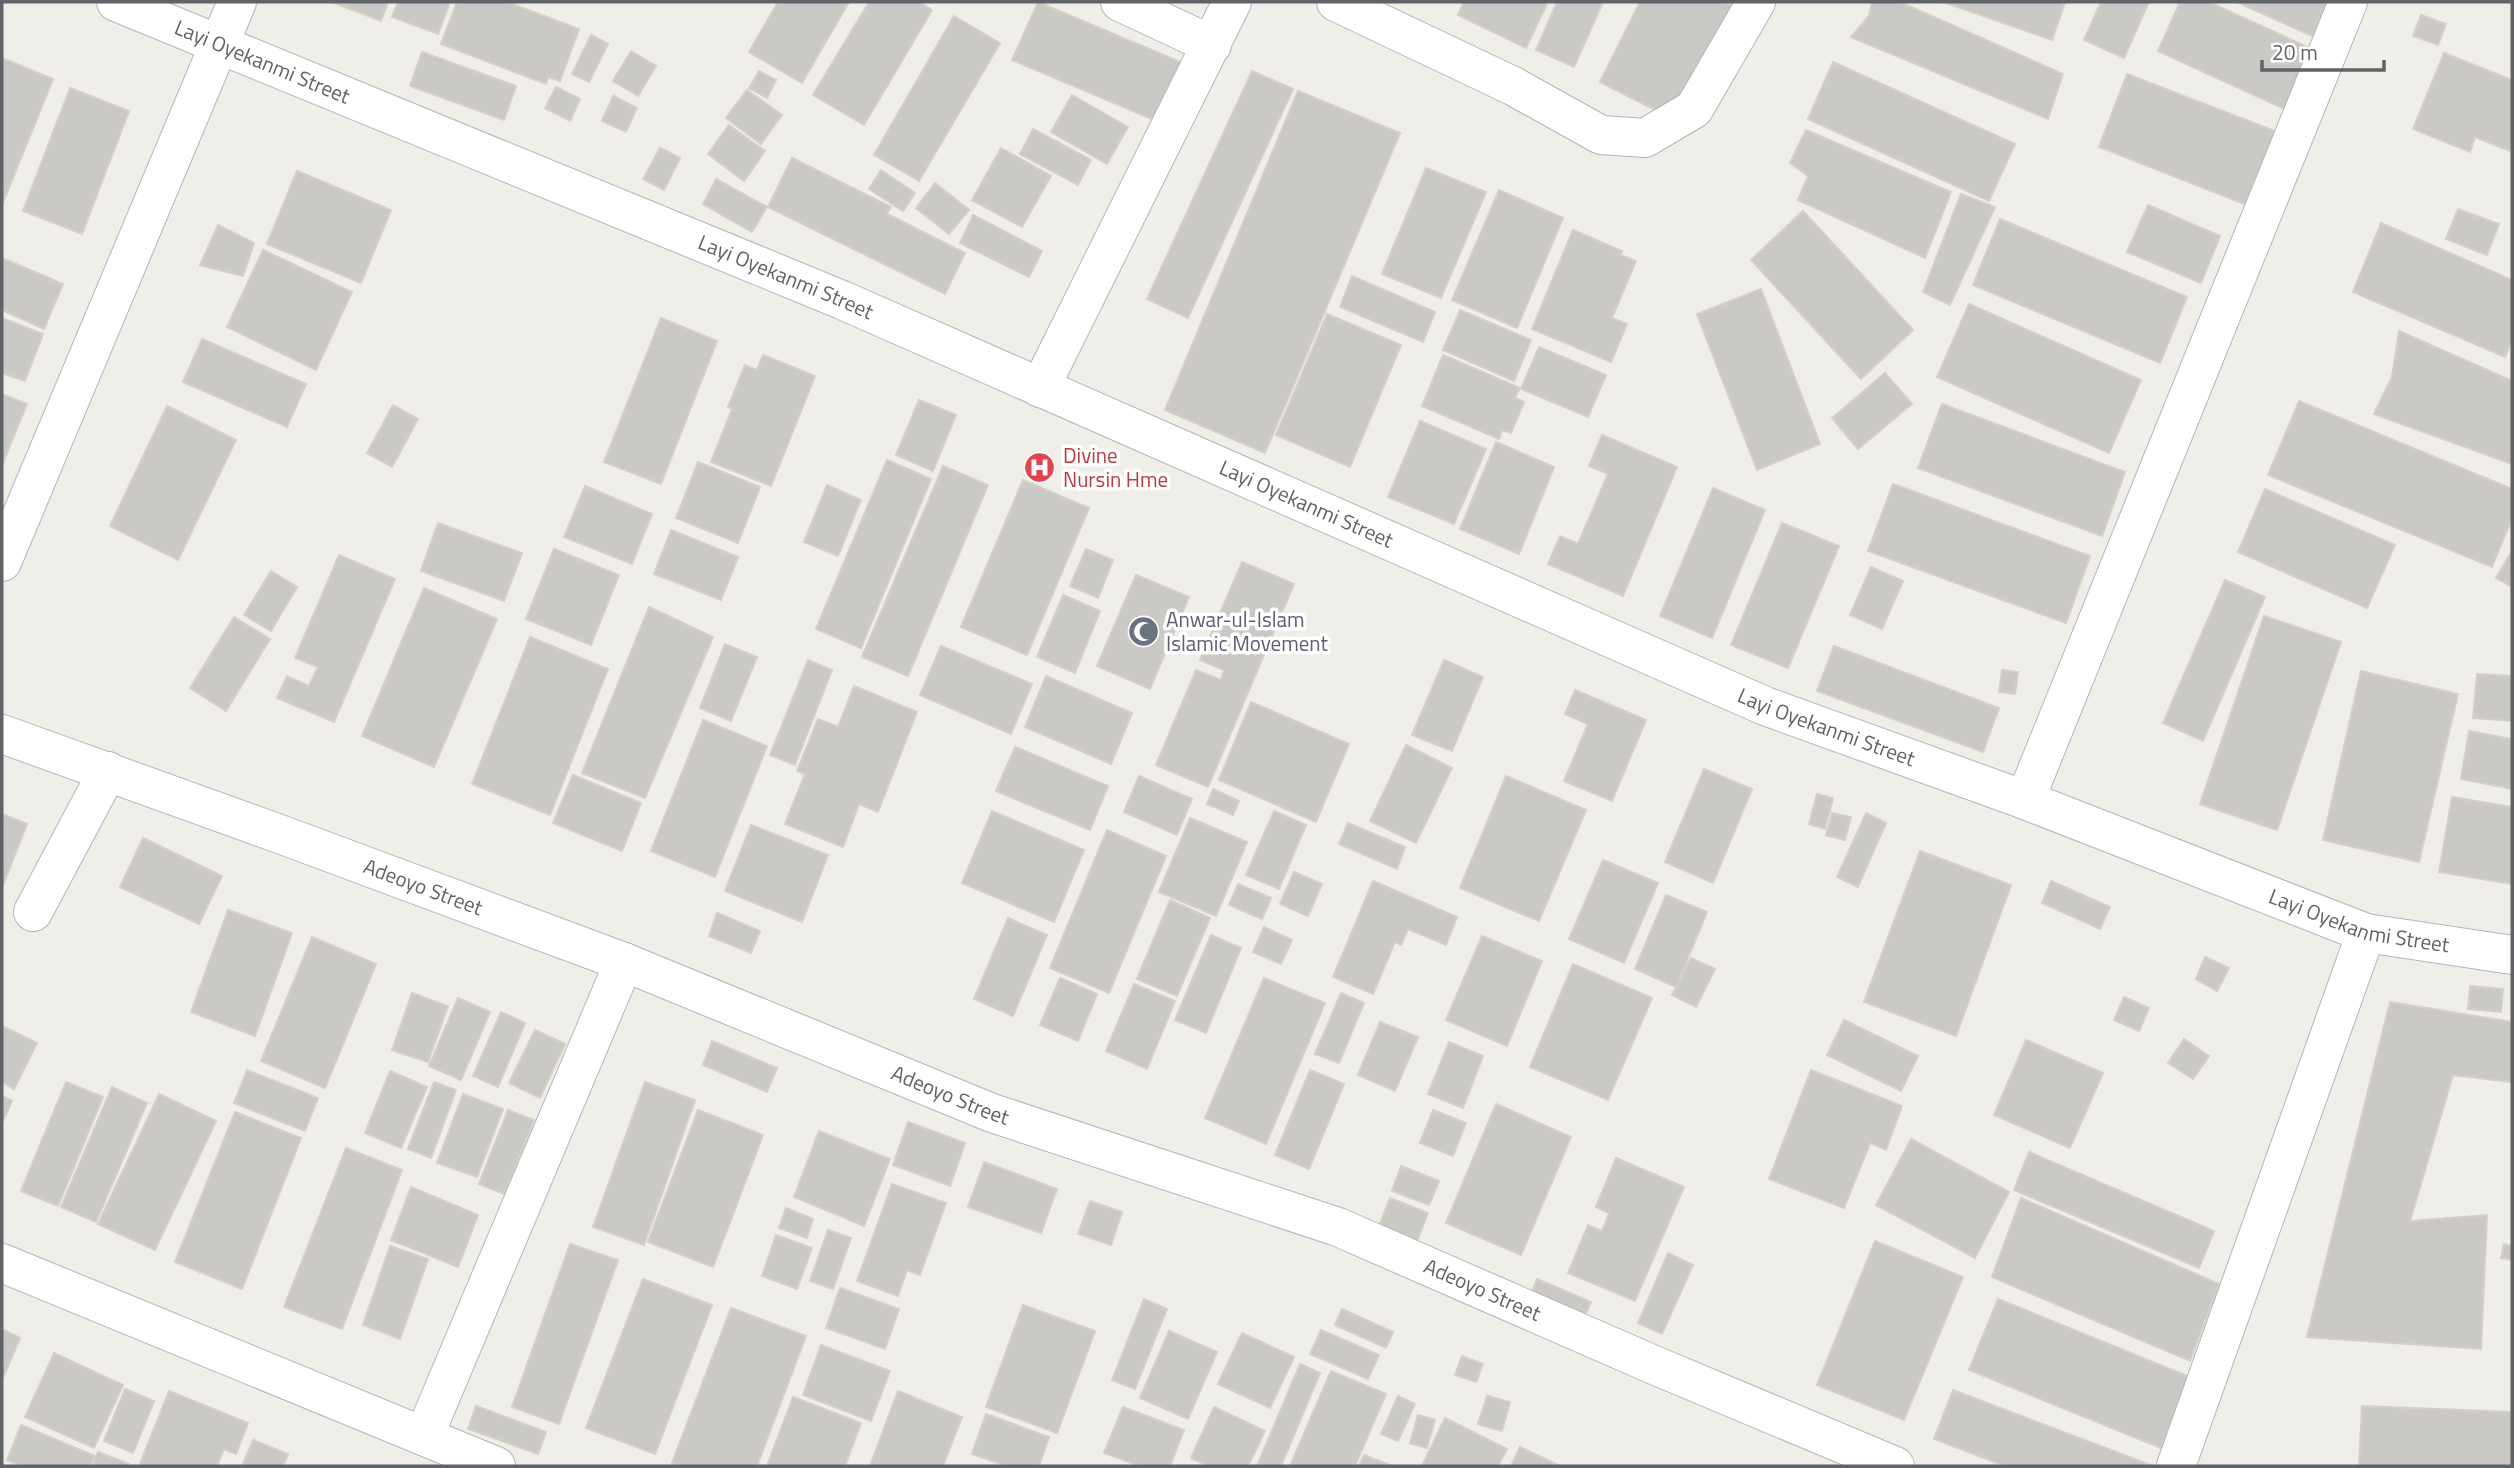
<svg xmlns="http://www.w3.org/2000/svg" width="2514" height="1468" viewBox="0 0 2514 1468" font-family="'Titillium Web',sans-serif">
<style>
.building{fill:#cbc9c5;stroke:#d4d0c8;stroke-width:2}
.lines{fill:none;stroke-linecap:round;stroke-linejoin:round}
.minor-casing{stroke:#b3b5b9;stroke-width:40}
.minor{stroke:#fff;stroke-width:38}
.labels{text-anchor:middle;stroke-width:7;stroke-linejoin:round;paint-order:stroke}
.street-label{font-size:21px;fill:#606367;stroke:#fff}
.health-label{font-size:21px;fill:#be3a42;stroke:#fff;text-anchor:start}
.worship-label{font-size:21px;fill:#5b616d;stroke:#fff;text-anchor:start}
</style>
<rect width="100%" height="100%" fill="#f0eee9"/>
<!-- building -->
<path class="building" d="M 332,2 L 388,2 L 381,21 Z
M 398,2 L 450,2 L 438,34 L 392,17 Z
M 457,2 L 507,2 L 579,29 L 560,81 L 548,77 L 546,84 L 441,44 Z
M 778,2 L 849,2 L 802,83 L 749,52 Z
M 869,2 L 919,2 L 932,10 L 864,125 L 813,95 Z
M 1038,2 L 1185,64 L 1161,123 L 1012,60 Z
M 1464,2 L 1548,2 L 1526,48 L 1458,15 Z
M 1557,2 L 1603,2 L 1574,67 L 1536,50 Z
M 1640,2 L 1724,2 L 1736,7 L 1679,122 L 1600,82 Z
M 1872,2 L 1900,2 L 2063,74 L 2048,119 L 1851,37 L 1869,16 Z
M 1943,2 L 2065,2 L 2052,40 Z
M 2101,2 L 2149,2 L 2124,58 L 2084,40 Z
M 2180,2 L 2209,2 L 2316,51 L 2289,111 L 2158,51 Z
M 2237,2 L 2330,2 L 2314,37 Z
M 2421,15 L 2446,24 L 2438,45 L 2413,36 Z
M 954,16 L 1000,43 L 919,181 L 874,155 Z
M 591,35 L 608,44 L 589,82 L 572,74 Z
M 631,51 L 656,66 L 638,96 L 613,81 Z
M 422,52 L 516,86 L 504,120 L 410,86 Z
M 2444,53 L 2512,80 L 2512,152 L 2475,137 L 2470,152 L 2413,129 Z
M 2,58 L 53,79 L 2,205 Z
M 1833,62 L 2015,144 L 1989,201 L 1808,119 Z
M 759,71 L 776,80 L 767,98 L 749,88 Z
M 1252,71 L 1293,89 L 1188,318 L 1147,299 Z
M 2127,74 L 2280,133 L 2252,207 L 2099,147 Z
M 556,87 L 580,99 L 570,121 L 545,108 Z
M 70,88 L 129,111 L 82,234 L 23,211 Z
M 747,90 L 782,115 L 761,144 L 726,118 Z
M 1298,91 L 1400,133 L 1265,453 L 1165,410 Z
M 1072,95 L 1128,127 L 1107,164 L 1051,132 Z
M 613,96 L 637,108 L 626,132 L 602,121 Z
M 729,125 L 765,151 L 744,181 L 708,154 Z
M 1033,129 L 1091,160 L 1078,185 L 1020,154 Z
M 1806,130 L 1951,192 L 1925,258 L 1798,200 L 1808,176 L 1790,163 Z
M 660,148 L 680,158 L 664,190 L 643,179 Z
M 1001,148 L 1051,176 L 1022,227 L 972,200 Z
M 792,158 L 891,207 L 887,214 L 965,253 L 945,294 L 768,207 Z
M 1426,168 L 1486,192 L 1441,298 L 1382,274 Z
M 881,170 L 915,193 L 903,211 L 869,189 Z
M 297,171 L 391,210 L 361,283 L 267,244 Z
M 716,179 L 767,207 L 752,232 L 703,204 Z
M 935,183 L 969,210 L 949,234 L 916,208 Z
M 1499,190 L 1563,218 L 1517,328 L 1452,300 Z
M 1961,194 L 1995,207 L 1950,305 L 1923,292 Z
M 2148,205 L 2220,236 L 2201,283 L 2127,252 Z
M 2458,209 L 2499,224 L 2487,255 L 2446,239 Z
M 1803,211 L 1913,330 L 1861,379 L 1751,260 Z
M 973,215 L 1042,251 L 1029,277 L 960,243 Z
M 2000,219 L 2187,297 L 2160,363 L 1973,285 Z
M 2381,223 L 2512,280 L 2512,340 L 2505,357 L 2353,292 Z
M 218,225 L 254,243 L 243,276 L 200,265 Z
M 1573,230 L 1622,251 L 1621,255 L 1636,261 L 1612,318 L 1627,324 L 1611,362 L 1532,329 Z
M 263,250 L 352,292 L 316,370 L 227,327 Z
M 2,258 L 63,284 L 44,329 L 2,310 Z
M 1352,276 L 1435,312 L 1423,342 L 1340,307 Z
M 1761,289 L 1820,444 L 1757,470 L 1697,314 Z
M 1969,304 L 2141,380 L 2109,453 L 1937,377 Z
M 1460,310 L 1531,340 L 1514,381 L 1443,350 Z
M 1327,314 L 1401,345 L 1350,467 L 1276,435 Z
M 2,318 L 43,334 L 25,381 L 2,373 Z
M 661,318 L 717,341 L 661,484 L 604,462 Z
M 2399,331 L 2512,381 L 2512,464 L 2374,414 L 2392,377 Z
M 202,339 L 306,384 L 287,427 L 183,382 Z
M 1539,347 L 1606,375 L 1588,417 L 1521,389 Z
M 763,355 L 815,376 L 771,486 L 711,462 L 732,409 L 728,407 L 745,365 L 757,370 Z
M 1443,355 L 1520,388 L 1515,398 L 1524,402 L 1511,433 L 1502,430 L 1499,439 L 1422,406 Z
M 1885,373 L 1912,404 L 1858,449 L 1832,418 Z
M 2,394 L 27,404 L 2,465 Z
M 919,400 L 956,415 L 933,471 L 896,455 Z
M 2299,401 L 2512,489 L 2512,518 L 2492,567 L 2268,475 Z
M 1942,404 L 2125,472 L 2102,536 L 1918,468 Z
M 393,405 L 418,419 L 392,467 L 367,453 Z
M 167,406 L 236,440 L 178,560 L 110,526 Z
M 1420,421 L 1486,449 L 1454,524 L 1388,497 Z
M 1602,435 L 1677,467 L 1623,596 L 1548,564 L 1560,536 L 1578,544 L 1608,474 L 1589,466 Z
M 1496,442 L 1554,467 L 1519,554 L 1460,529 Z
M 887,460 L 931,479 L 861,648 L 816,629 Z
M 698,462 L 760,487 L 738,543 L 676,518 Z
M 943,466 L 988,485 L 908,676 L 862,657 Z
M 1023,480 L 1089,508 L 1027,655 L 961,627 Z
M 1893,484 L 2090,556 L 2066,623 L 1868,551 Z
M 827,485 L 861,500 L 838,556 L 804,542 Z
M 585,486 L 652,514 L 632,564 L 564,537 Z
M 1713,488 L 1765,510 L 1712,638 L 1660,616 Z
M 2265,489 L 2395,545 L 2367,608 L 2238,552 Z
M 438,523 L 522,553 L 504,601 L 421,571 Z
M 1782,523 L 1839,546 L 1788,668 L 1731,645 Z
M 671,530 L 738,557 L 721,600 L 654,574 Z
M 554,549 L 619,575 L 591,645 L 526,619 Z
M 1086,549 L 1113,560 L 1098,598 L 1070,586 Z
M 2512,551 L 2512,587 L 2496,578 Z
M 339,555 L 395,579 L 334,722 L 277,698 L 287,676 L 309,686 L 318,667 L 295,658 Z
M 1242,562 L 1294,584 L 1208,787 L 1156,765 L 1196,670 L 1221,680 L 1224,670 L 1200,660 Z
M 1871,567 L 1903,581 L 1882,629 L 1850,615 Z
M 271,571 L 297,587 L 271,631 L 244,615 Z
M 1136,575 L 1189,597 L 1150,689 L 1097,666 Z
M 2225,580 L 2265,597 L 2203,741 L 2163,723 Z
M 424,588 L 497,619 L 434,767 L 362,736 Z
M 1063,595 L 1100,611 L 1075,673 L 1037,657 Z
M 649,607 L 713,637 L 645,798 L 582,773 Z
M 2264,616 L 2341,642 L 2277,830 L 2200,804 Z
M 234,617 L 270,639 L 226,711 L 190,688 Z
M 530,637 L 608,669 L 550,815 L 472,784 Z
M 725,644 L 757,657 L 731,721 L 700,708 Z
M 941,646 L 1032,684 L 1011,734 L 920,695 Z
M 1834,646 L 1999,708 L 1983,752 L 1817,691 Z
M 808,660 L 832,670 L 795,765 L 770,755 Z
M 1444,660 L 1483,677 L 1452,751 L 1412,735 Z
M 2002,670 L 2018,672 L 2015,694 L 1999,692 Z
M 2361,671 L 2458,694 L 2419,862 L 2323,840 Z
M 2477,674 L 2512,676 L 2512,721 L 2473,718 Z
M 1046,676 L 1132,713 L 1111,764 L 1025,727 Z
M 854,686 L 917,712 L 878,812 L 859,804 L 843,847 L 785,824 L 805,774 L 797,771 L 818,719 L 838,727 Z
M 1575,690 L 1646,720 L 1612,801 L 1564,781 L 1588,724 L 1565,714 Z
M 1251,702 L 1349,744 L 1316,822 L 1219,780 Z
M 703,720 L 767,746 L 715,877 L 651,851 Z
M 2469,731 L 2512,739 L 2512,789 L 2461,779 Z
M 1406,745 L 1452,768 L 1416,843 L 1370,821 Z
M 1015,747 L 1108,786 L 1090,830 L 996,791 Z
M 1704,769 L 1752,789 L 1713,883 L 1665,862 Z
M 573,775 L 641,803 L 622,851 L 553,823 Z
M 1139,776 L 1192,799 L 1177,835 L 1124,812 Z
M 1506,776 L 1586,810 L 1539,921 L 1460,888 Z
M 1213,789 L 1239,801 L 1233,815 L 1207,804 Z
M 1817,794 L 1833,798 L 1825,829 L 1809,824 Z
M 2452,797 L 2512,807 L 2512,884 L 2439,872 Z
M 992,811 L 1084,850 L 1054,922 L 962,883 Z
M 1274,811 L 1306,825 L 1279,889 L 1246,875 Z
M 1832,813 L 1851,817 L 1845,840 L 1826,835 Z
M 1866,813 L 1886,823 L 1858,887 L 1837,877 Z
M 2,814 L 27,824 L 2,888 Z
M 1190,818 L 1247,842 L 1216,916 L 1159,892 Z
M 1348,823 L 1405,847 L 1397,869 L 1339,844 Z
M 751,825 L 828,855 L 802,922 L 725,891 Z
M 1107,830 L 1166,856 L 1109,993 L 1050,968 Z
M 143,838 L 222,876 L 199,924 L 120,887 Z
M 1920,851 L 2011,885 L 1956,1036 L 1864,1002 Z
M 1603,860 L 1658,883 L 1624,963 L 1569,939 Z
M 1294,872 L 1322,884 L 1308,916 L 1280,904 Z
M 1373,881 L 1457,917 L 1446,945 L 1408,929 L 1401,945 L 1395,942 L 1373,994 L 1333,977 Z
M 2051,881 L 2110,907 L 2100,929 L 2042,903 Z
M 1238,884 L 1271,898 L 1262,919 L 1229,905 Z
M 1666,895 L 1707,912 L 1676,987 L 1635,969 Z
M 1170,900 L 1210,918 L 1177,996 L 1137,979 Z
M 228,910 L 292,933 L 255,1036 L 191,1012 Z
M 717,913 L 760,931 L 751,953 L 709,936 Z
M 1008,918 L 1047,935 L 1013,1016 L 974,999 Z
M 1264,927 L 1292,940 L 1281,964 L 1253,952 Z
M 1211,935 L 1241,948 L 1206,1033 L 1175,1020 Z
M 1482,936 L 1542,961 L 1507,1046 L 1446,1020 Z
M 312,937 L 376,964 L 325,1088 L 261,1061 Z
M 2205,957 L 2229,968 L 2217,991 L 2196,979 Z
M 1691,958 L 1715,969 L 1696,1007 L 1672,995 Z
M 1573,964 L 1652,998 L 1608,1100 L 1530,1067 Z
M 1060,978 L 1097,994 L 1078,1041 L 1040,1025 Z
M 1264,978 L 1325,1003 L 1266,1144 L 1205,1118 Z
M 1134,984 L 1175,1001 L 1147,1069 L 1106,1051 Z
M 2470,986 L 2503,989 L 2501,1012 L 2468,1009 Z
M 412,993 L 448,1006 L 428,1062 L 392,1050 Z
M 1341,993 L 1364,1003 L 1339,1063 L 1315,1054 Z
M 2124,997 L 2149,1008 L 2139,1031 L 2114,1020 Z
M 458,998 L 490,1012 L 461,1080 L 429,1066 Z
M 2390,1002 L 2512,1022 L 2512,1082 L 2453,1075 L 2410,1221 L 2487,1215 L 2481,1349 L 2307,1337 Z
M 501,1012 L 525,1023 L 498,1087 L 473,1076 Z
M 1844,1020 L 1918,1056 L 1901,1091 L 1827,1055 Z
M 1380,1022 L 1418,1037 L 1395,1091 L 1358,1075 Z
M 2,1026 L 37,1043 L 14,1089 L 2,1082 Z
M 535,1030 L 565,1044 L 540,1098 L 509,1083 Z
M 2184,1039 L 2209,1056 L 2193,1079 L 2168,1063 Z
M 2026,1040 L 2103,1073 L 2070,1148 L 1994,1115 Z
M 712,1041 L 777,1068 L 767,1092 L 703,1065 Z
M 1449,1042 L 1483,1056 L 1463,1108 L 1428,1094 Z
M 247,1070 L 318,1098 L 305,1131 L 234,1103 Z
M 1310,1070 L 1344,1084 L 1309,1169 L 1275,1155 Z
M 1811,1070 L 1902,1106 L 1886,1150 L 1870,1143 L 1844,1208 L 1769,1179 Z
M 390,1071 L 427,1087 L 401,1148 L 365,1133 Z
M 66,1082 L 103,1097 L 58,1206 L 21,1191 Z
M 434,1082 L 456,1090 L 431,1158 L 408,1149 Z
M 645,1082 L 695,1100 L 644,1245 L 593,1227 Z
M 112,1087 L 147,1103 L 96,1222 L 61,1207 Z
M 159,1094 L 216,1121 L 155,1250 L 98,1224 Z
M 463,1094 L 503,1109 L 477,1177 L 437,1163 Z
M 2,1096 L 12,1101 L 2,1123 Z
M 1496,1104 L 1571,1137 L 1521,1255 L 1446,1223 Z
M 508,1110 L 534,1120 L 504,1194 L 479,1184 Z
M 698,1110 L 763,1135 L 713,1267 L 648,1242 Z
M 1433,1110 L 1466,1123 L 1453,1156 L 1420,1143 Z
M 235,1112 L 301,1138 L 242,1289 L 175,1262 Z
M 908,1122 L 965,1143 L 950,1186 L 893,1165 Z
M 819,1131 L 890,1159 L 864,1226 L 794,1197 Z
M 1911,1139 L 2009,1192 L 1975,1258 L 1876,1205 Z
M 346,1148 L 402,1170 L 342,1329 L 284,1307 Z
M 2029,1152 L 2214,1231 L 2199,1268 L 2014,1190 Z
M 1616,1158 L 1684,1187 L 1635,1301 L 1568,1273 L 1588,1225 L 1602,1231 L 1609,1213 L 1596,1207 Z
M 984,1162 L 1057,1189 L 1041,1233 L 968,1207 Z
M 1401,1166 L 1439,1181 L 1429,1205 L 1392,1191 Z
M 892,1184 L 946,1203 L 920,1275 L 907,1270 L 898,1296 L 857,1281 Z
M 411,1187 L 478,1215 L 458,1267 L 391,1240 Z
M 1390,1198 L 1428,1213 L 1417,1241 L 1379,1226 Z
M 2021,1198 L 2219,1284 L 2190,1361 L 1992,1277 Z
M 1090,1201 L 1122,1212 L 1111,1245 L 1078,1234 Z
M 786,1208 L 813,1219 L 807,1238 L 779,1228 Z
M 828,1230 L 851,1238 L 833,1289 L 810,1281 Z
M 776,1235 L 812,1248 L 797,1289 L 762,1276 Z
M 1875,1241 L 1963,1277 L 1904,1420 L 1817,1385 Z
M 570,1244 L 618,1260 L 559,1424 L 512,1407 Z
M 2504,1244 L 2512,1246 L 2512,1260 L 2501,1258 Z
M 390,1246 L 428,1259 L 400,1339 L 363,1325 Z
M 1668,1253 L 1693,1265 L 1662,1334 L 1638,1323 Z
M 643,1279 L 712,1305 L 655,1454 L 586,1428 Z
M 1537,1279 L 1591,1302 L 1584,1318 L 1531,1294 Z
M 840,1288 L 899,1309 L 885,1349 L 826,1328 Z
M 1144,1299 L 1167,1309 L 1135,1389 L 1112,1380 Z
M 1998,1299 L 2190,1377 L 2161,1448 L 1969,1370 Z
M 1023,1305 L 1095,1331 L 1057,1433 L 986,1407 Z
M 731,1308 L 806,1336 L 757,1466 L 682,1466 L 672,1463 Z
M 1342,1309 L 1393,1332 L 1386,1348 L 1335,1325 Z
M 2,1329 L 20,1338 L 2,1380 Z
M 1321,1330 L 1379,1355 L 1368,1379 L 1310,1354 Z
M 1169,1331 L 1217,1352 L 1188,1419 L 1140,1398 Z
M 1242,1333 L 1294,1357 L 1270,1408 L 1218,1384 Z
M 821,1345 L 890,1371 L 871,1421 L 803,1395 Z
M 54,1353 L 123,1385 L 94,1448 L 25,1417 Z
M 1462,1356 L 1483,1364 L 1476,1382 L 1455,1375 Z
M 1300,1364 L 1320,1373 L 1281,1466 L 1257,1466 Z
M 1331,1371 L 1386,1394 L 1355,1466 L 1290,1466 Z
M 125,1389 L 154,1401 L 133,1453 L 104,1441 Z
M 1953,1390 L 2153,1466 L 2005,1466 L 1934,1439 Z
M 169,1391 L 248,1423 L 236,1454 L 224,1449 L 217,1466 L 139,1466 Z
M 898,1391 L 962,1417 L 943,1466 L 870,1466 Z
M 1398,1396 L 1415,1404 L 1398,1441 L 1381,1434 Z
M 1487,1396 L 1510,1402 L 1502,1431 L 1478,1424 Z
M 793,1397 L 861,1423 L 845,1466 L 767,1466 Z
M 476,1406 L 546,1432 L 538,1454 L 468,1429 Z
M 2362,1406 L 2512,1412 L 2512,1466 L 2359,1466 Z
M 1123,1407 L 1184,1430 L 1170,1466 L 1140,1466 L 1104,1453 Z
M 1214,1407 L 1265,1431 L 1248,1466 L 1208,1466 L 1191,1458 Z
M 986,1414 L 1049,1437 L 1039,1466 L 1006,1466 L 972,1454 Z
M 1418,1415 L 1435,1420 L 1427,1448 L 1410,1443 Z
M 1445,1418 L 1507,1449 L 1498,1466 L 1422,1466 Z
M 21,1425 L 95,1456 L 90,1466 L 21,1466 L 7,1460 Z
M 253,1440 L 288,1454 L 283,1466 L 242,1466 Z
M 1520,1447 L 1560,1466 L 1511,1466 Z
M 98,1452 L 129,1464 L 128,1466 L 93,1466 Z
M 1364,1455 L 1392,1466 L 1359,1466 Z"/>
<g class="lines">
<defs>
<g id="minor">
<path id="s1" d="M 116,2 L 842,300 L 1765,706 L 2025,800 L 2366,933 L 2512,955"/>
<path d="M 1120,2 L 1212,45"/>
<path d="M 1336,2 L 1513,86 L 1601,135 L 1645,138 L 1694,109 L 1756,2"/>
<path d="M 1040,388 L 1232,2"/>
<path d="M 2,562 L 237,2"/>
<path id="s2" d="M 2,734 L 277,833 L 624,962 L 992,1113 L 1338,1227 L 1654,1365 L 1895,1466"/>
<path d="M 2025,800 L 2348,2"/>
<path d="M 33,912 L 108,771"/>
<path d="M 2,1263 L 496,1466"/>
<path d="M 424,1436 L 624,962"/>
<path d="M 2176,1466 L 2366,933"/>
</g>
</defs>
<!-- minor casing -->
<use href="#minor" class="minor-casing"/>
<!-- minor -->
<use href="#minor" class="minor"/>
</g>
<!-- icons -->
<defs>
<symbol id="hospital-disc" viewBox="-11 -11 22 22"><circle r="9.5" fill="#e0444e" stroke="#fff"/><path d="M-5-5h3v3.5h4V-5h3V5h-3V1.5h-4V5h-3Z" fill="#fff"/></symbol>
<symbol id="mosque-disc" viewBox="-11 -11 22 22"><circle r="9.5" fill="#6b7280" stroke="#fff"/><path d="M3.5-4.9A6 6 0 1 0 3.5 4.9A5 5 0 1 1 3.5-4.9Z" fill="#fff"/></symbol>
</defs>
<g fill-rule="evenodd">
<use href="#hospital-disc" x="1022" y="450" width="35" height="35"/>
<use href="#mosque-disc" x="1126" y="614" width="35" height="35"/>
</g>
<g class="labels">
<!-- street labels -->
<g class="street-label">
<text dy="7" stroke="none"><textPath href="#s1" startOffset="158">Layi Oyekanmi Street</textPath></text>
<text dy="7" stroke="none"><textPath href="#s1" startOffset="724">Layi Oyekanmi Street</textPath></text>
<text dy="7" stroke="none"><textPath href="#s1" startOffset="1292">Layi Oyekanmi Street</textPath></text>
<text dy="7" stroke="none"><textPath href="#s1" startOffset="1858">Layi Oyekanmi Street</textPath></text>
<text dy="7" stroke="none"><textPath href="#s2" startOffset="448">Adeoyo Street</textPath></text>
<text dy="7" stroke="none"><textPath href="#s1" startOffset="2426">Layi Oyekanmi Street</textPath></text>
<text dy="7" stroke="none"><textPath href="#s2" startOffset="1015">Adeoyo Street</textPath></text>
<text dy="7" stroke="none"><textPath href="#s2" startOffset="1582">Adeoyo Street</textPath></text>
</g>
<!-- health labels -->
<g class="health-label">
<text x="1063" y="463">Divine<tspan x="1063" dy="24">Nursin Hme</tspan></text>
</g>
<!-- worship labels -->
<g class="worship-label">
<text x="1166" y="627">Anwar-ul-Islam<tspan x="1166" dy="24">Islamic Movement</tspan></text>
</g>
</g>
<!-- border -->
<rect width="2514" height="1468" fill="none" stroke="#606367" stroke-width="7"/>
<!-- scale -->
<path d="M2262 60v10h122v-10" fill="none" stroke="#606367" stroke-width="3.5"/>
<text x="2272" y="60" font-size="21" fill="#606367" stroke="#ffffff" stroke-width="5" paint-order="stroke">20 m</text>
</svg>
